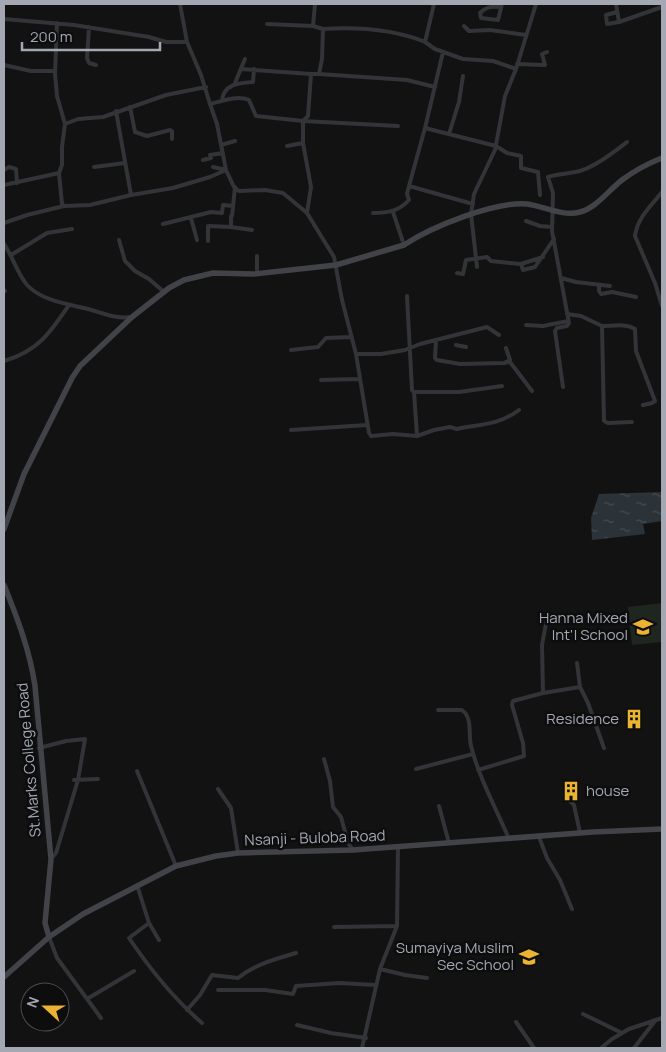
<svg xmlns="http://www.w3.org/2000/svg" width="666" height="1052" viewBox="0 0 666 1052" font-family="Manrope,sans-serif">
<style>
.pitch{fill:#1e261f}
.water{fill:url(#water-ripples)}
.lines{fill:none;stroke-linecap:round;stroke-linejoin:round}
.minor{stroke:#333438;stroke-width:4}
.secondary{stroke:#414348;stroke-width:5.5}
.labels{text-anchor:middle;stroke-width:5;stroke-linejoin:round;paint-order:stroke}
.poi-label{font-size:15px;fill:#a4a8b3;stroke:#0d0d0e;text-anchor:end}
.street-label{font-size:15px;fill:#a4a8b3;stroke:#0d0d0e}
</style>
<defs>
<pattern id="water-ripples" width="26" height="14" patternUnits="userSpaceOnUse" patternTransform="scale(1.25)"><rect width="26" height="14" fill="#2b3238"/><path d="M2 4q2-2 4 0t4 0M15 11q2-2 4 0t4 0" fill="none" stroke="#474d52"/></pattern>
</defs>
<rect width="100%" height="100%" fill="#121213"/>
<!-- pitch -->
<path class="pitch" d="M 662,603 L 662,642 L 632,645 L 628,607 Z"/>
<!-- water -->
<path class="water" d="M 662,492 L 662,521 L 643,524 L 645,534 L 592,540 L 591,518 L 599,494 Z"/>
<g class="lines">
<!-- minor -->
<path class="minor" d="M 180,4 L 187,42 L 201,75 L 210,104 C 222,101 238,95 249,100 L 256,116 L 303,121 L 303,143 L 311,187 L 307,213 L 334,257 L 342,300 L 356,354 L 369,433 L 371,436 L 393,434 L 417,436 L 434,430 L 450,427 L 457,429 C 481,424 499,425 519,410
M 434,4 L 425,42 L 435,49 L 463,59 L 493,61 L 516,69
M 616,4 L 619,22
M 500,7 C 491,6 486,7 480,13 L 481,18 L 498,20 L 502,4
M 617,12 L 606,15 L 607,24 L 619,22 L 662,7
M 4,19 L 74,25 L 149,37 L 166,42 L 187,42
M 57,23 L 55,74 L 57,96 L 65,124 L 62,147 L 62,165 L 59,173 L 62,204 L 64,206 L 90,205 L 131,195 L 173,188 L 210,177 L 226,170
M 267,24 L 313,26 L 323,29
M 313,26 L 315,4
M 464,26 L 469,31 L 490,30 L 526,35
M 89,27 L 87,58 L 89,63 L 96,65
M 443,52 L 425,128 L 409,186 L 473,204
M 517,64 L 545,65 L 542,54 L 547,52
M 4,65 L 31,71 L 55,71
M 241,69 L 311,74
M 319,74 L 407,80 L 435,87
M 235,83 L 245,59
M 222,101 C 223,84 239,83 253,82 L 254,69
M 210,104 L 217,124 L 226,170 L 234,187 L 239,191 L 265,190 L 283,193 L 307,213
M 130,107 L 135,132 L 147,136 L 170,130 L 172,131 L 172,139
M 116,111 L 131,195
M 303,121 L 308,116 L 311,74 L 319,74 L 322,59 L 323,29 C 357,27 393,29 425,42
M 303,121 L 398,126
M 65,124 L 78,119 L 103,117 L 166,95 L 206,87
M 425,128 L 496,146 L 507,153 L 521,156 L 521,168 L 538,172 L 540,195
M 449,134 L 459,102 L 463,76
M 221,145 L 235,141
M 287,146 L 303,143
M 203,160 L 211,158 L 210,155 L 223,153
M 94,167 L 125,163
M 213,167 L 226,170
M 4,170 L 9,167 L 16,169 L 17,183
M 4,185 L 59,173
M 235,187 L 232,216 L 231,216 L 231,227 L 252,230
M 662,192 C 652,205 637,218 635,236 L 655,283 L 662,306
M 393,212 L 404,245
M 373,213 C 388,213 399,211 409,200 L 407,194 L 409,186
M 191,218 L 197,240
M 526,221 L 540,226 L 552,227
M 4,223 L 27,215 L 64,206
M 163,224 L 211,212 L 222,213 L 223,205 L 233,206
M 119,240 L 125,261 L 135,271 L 149,279 L 164,292
M 208,241 L 208,226 L 231,227
M 4,244 C 13,257 17,273 27,285 C 42,301 68,304 88,309 C 102,313 115,319 130,317
M 11,255 L 47,233 L 72,229
M 521,264 L 523,270 L 535,267 L 554,239
M 477,267 L 471,214 L 474,194 L 495,150 L 505,96 L 516,69 L 536,4
M 457,273 L 463,274 L 466,260 L 487,257 L 491,261 L 521,264 L 543,257
M 257,274 L 257,256
M 561,278 L 576,282 L 610,286
M 599,285 L 599,291 L 601,294 L 612,292 L 636,297
M 4,290 L 5,291
M 407,296 L 412,390 L 414,392 L 459,392 L 502,386
M 567,314 L 581,316 L 602,326 L 604,421 L 608,423 L 632,422
M 526,325 L 543,326 L 568,321
M 602,326 C 613,326 626,323 635,329 L 636,351 L 655,401 L 652,403 L 643,405
M 436,340 L 435,358 L 437,360 L 460,364 L 504,363
M 456,345 L 466,347
M 506,348 L 510,360 L 504,363 L 510,362 L 532,391
M 291,350 L 318,347 L 326,338 L 352,337
M 356,354 L 381,354 L 405,350 L 420,344 L 487,327 L 499,335
M 4,361 C 38,351 50,333 69,305
M 321,380 L 359,379
M 563,387 L 555,331 L 557,328 L 567,326 L 569,323 L 552,231 L 553,193 L 548,177 C 557,174 565,174 575,172 C 591,170 614,152 627,142
M 414,392 L 417,436
M 291,430 L 367,425
M 577,663 L 580,687 L 588,703 L 604,748
M 543,693 L 542,645 L 548,613
M 438,710 L 462,710 C 473,718 468,734 471,746 C 479,778 496,808 509,839
M 39,748 L 66,741 L 85,739 L 78,780 L 56,853 L 51,859
M 324,759 L 330,781 L 333,807 L 341,817 L 348,843 L 353,850
M 416,769 L 473,754
M 478,770 L 524,756 L 523,743 L 512,705 L 513,701 L 543,693 L 580,687
M 137,771 L 176,866
M 74,780 L 98,779
M 218,789 L 231,808 L 238,853
M 566,797 L 574,805 L 580,833
M 439,806 L 449,843
M 539,837 L 547,858 L 560,880 L 572,909
M 137,885 L 149,923 L 159,940
M 149,923 L 129,938 C 150,969 173,998 202,1023
M 334,927 L 397,926
M 49,937 L 57,958 L 101,1018
M 380,969 L 405,975 L 427,978
M 218,990 L 265,990 L 293,994 L 296,986 L 339,983 L 376,985
M 87,999 L 134,971
M 187,1010 L 200,995 L 212,975 L 238,978 C 255,964 276,959 296,953
M 583,1014 L 622,1033
M 516,1022 L 534,1048
M 297,1025 L 331,1033 L 366,1038
M 362,1048 L 380,969 L 397,926 L 398,847
M 601,1048 L 612,1039 L 629,1029 L 662,1018
M 634,1048 L 655,1021"/>
<!-- secondary -->
<path class="secondary" d="M 4,529 L 24,474 L 72,378 L 80,366 L 132,317 L 169,288 L 184,280 L 213,273 L 253,274 L 336,265 L 404,245 C 431,227 495,201 527,204 C 543,206 563,217 580,212 C 596,208 609,190 622,180 C 634,171 649,163 662,158
M 4,585 C 17,617 30,651 35,686 L 51,859 L 45,923 L 49,937
M 4,977 L 49,937 L 83,914 L 176,866 L 216,856 L 238,853 L 353,850 L 593,832 L 662,829"/>
</g>
<!-- icons -->
<defs>
<symbol id="school-bare" viewBox="-9 -9 18 18"><path d="M0-5L7-2L0 1L-7-2ZM-4 1L0 2.5L4 1V4Q0 6-4 4Z" fill="#ebb332" stroke="#0d0d0e" stroke-width="2.5" paint-order="stroke"/></symbol>
<symbol id="building-bare" viewBox="-9 -9 18 18"><path d="M-4-6H4V6H1V3H-1V6H-4ZM-2.5-4.3h1.7v1.8h-1.7ZM.8-4.3h1.7v1.8H.8ZM-2.5-1h1.7V.8h-1.7ZM.8-1h1.7V.8H.8Z" fill="#ebb332" stroke="#0d0d0e" stroke-width="2.5" paint-order="stroke"/></symbol>
</defs>
<g fill-rule="evenodd">
<use href="#school-bare" x="629" y="613" width="28" height="28"/>
<use href="#building-bare" x="620" y="705" width="28" height="28"/>
<use href="#building-bare" x="557" y="777" width="28" height="28"/>
<use href="#school-bare" x="515" y="943" width="28" height="28"/>
</g>
<g class="labels">
<!-- poi labels -->
<g class="poi-label">
<text x="628" y="623">Hanna Mixed<tspan x="628" dy="17">Int'l School</tspan></text>
<text x="619" y="724">Residence</text>
<text x="586" y="796" text-anchor="start">house</text>
<text x="514" y="953">Sumayiya Muslim<tspan x="514" dy="17">Sec School</tspan></text>
</g>
<!-- street labels -->
<g class="street-label">
<text transform="translate(29 760) rotate(-95)" y="5">St.Marks College Road</text>
<text transform="translate(315 838) rotate(-2)" y="5">Nsanji - Buloba Road</text>
</g>
</g>
<!-- border -->
<rect width="666" height="1052" fill="none" stroke="#a4a8b3" stroke-width="10"/>
<!-- north arrow -->
<g transform="translate(45 1007) rotate(291)"><circle r="24" fill="#0d0d0e" stroke="#494b50"/>
<path d="M0-4L9 19L0 12L-9 19Z" fill="#ebb332"/>
<text y="-8" font-size="14" font-weight="bold" text-anchor="middle" fill="#a4a8b3">N</text>
</g>
<!-- scale -->
<path d="M22 42v8h138v-8" fill="none" stroke="#a4a8b3" stroke-width="2.5"/>
<text x="30" y="42" font-size="15" fill="#a4a8b3" stroke="#0d0d0e" stroke-width="4" paint-order="stroke">200 m</text>
</svg>
